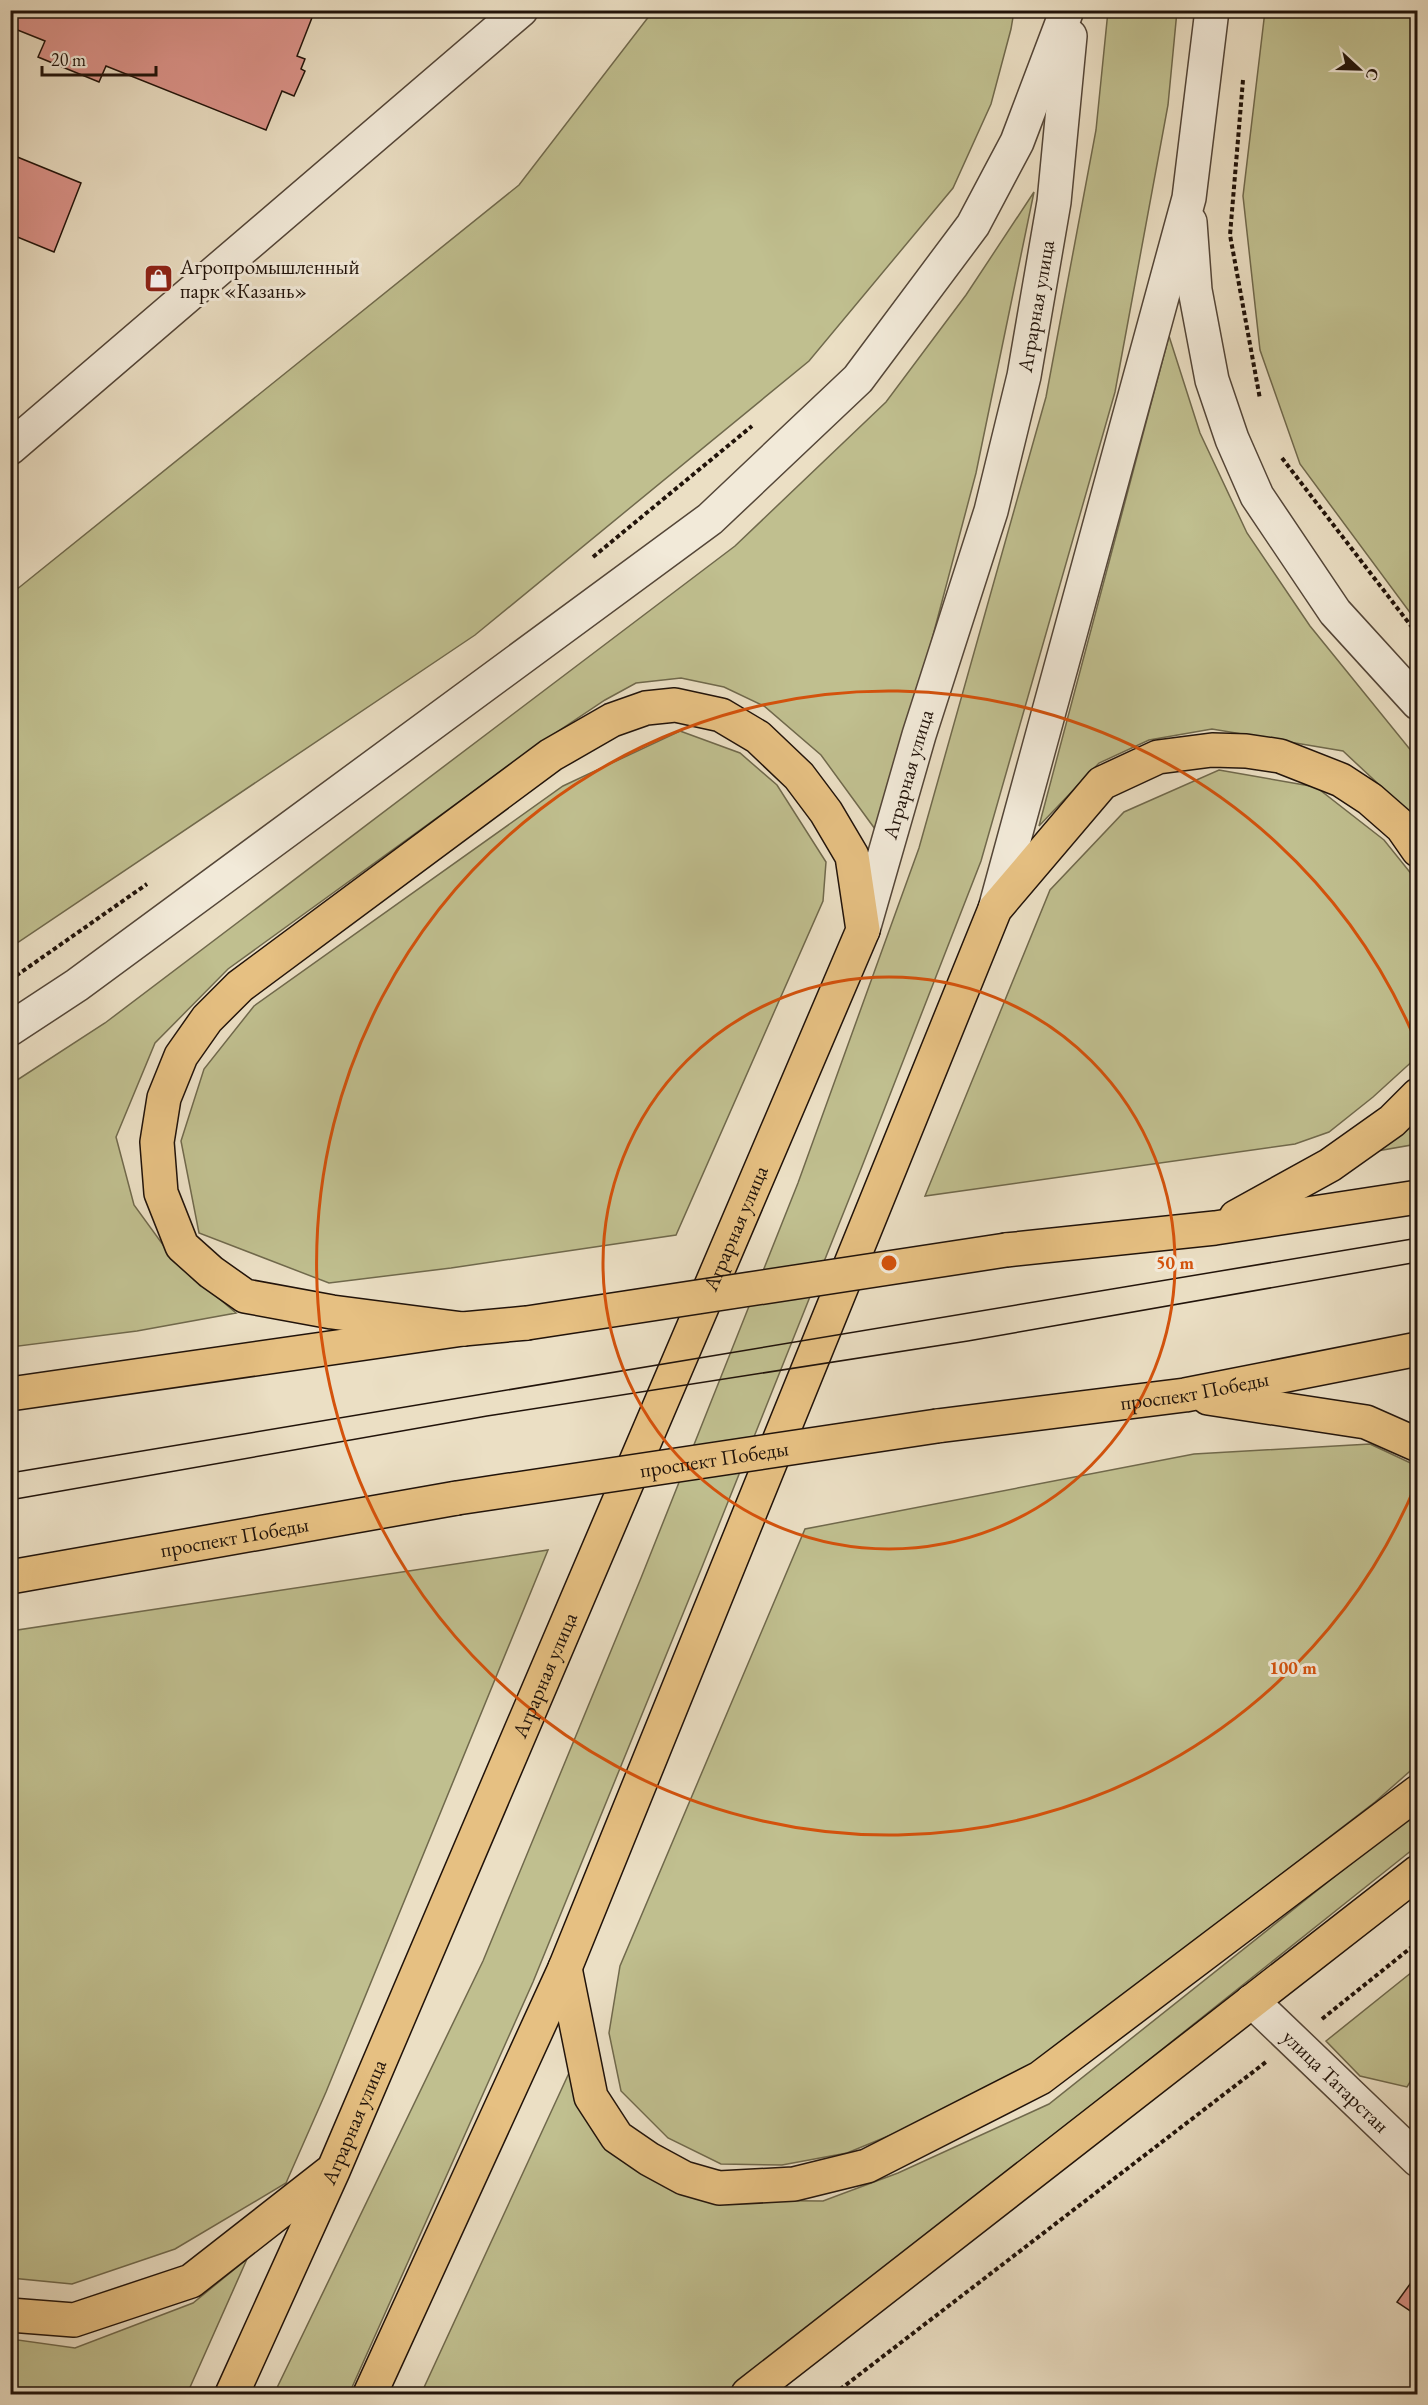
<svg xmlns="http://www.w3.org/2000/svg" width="1428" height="2405" viewBox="0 0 1428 2405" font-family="'EB Garamond',serif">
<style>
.green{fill:#c0bf8f;stroke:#70694c;stroke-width:1.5}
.building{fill:#dc938a;stroke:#21130a;stroke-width:1.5}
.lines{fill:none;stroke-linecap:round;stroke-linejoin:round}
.minor-casing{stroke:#544638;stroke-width:36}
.major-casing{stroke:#21130a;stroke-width:36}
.path{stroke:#21130a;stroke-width:4;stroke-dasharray:4.5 3;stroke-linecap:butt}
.minor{stroke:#f2ead9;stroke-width:33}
.major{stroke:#e6c082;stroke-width:33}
.tram{stroke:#21130a;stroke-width:1.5}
.major-bridge-casing{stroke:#21130a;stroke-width:36;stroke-linecap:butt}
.major-bridge{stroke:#e6c082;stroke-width:33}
.ring{fill:none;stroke:#d4520c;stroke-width:3}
.labels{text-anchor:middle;stroke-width:6;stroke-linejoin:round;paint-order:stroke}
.poi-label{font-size:21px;fill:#21130a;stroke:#f2ead9;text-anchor:start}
.street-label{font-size:21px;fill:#21130a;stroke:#f2ead9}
.centre{fill:#d4520c;stroke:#f2ead9;stroke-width:3}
.ring-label{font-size:18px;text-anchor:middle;font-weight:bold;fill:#d4520c;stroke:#f2ead9;stroke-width:6;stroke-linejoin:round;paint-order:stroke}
</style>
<rect width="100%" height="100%" fill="#ebdfc4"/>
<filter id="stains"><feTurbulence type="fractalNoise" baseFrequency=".00333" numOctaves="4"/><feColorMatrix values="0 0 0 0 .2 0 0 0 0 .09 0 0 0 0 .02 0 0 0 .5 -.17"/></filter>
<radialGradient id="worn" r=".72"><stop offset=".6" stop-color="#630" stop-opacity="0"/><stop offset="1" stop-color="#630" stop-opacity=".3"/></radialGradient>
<!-- green -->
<path class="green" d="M 653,11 L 1014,11 L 1011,29 L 991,104 L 953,188 L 809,361 L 475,635 L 11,947 L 11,594 L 519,185 Z
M 1108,11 L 1177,11 L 1168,105 L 1115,392 L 981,861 L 861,1169 L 702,1567 L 533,1982 L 349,2394 L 274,2394 L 483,1961 L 641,1578 L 798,1183 L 919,848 L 1046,397 L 1096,130 Z
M 1265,11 L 1417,11 L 1417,622 L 1300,464 L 1260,350 L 1243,196 Z
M 1034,192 L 976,473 L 931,643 L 875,829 L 821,755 L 764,706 L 724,687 L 681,678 L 636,683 L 605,700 L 536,746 L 228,969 L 155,1043 L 116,1137 L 134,1205 L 174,1260 L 236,1313 L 137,1331 L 11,1347 L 11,1084 L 105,1023 L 735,546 L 886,402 L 966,295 Z
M 1169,336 L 1200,433 L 1247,533 L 1310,626 L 1417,758 L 1417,820 L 1343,751 L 1212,729 L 1149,740 L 1099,763 L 1039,826 Z
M 680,731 L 740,753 L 777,785 L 826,862 L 823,901 L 676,1235 L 451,1268 L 329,1283 L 199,1233 L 181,1141 L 204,1069 L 254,1006 L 563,786 Z
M 1219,770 L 1316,787 L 1384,840 L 1417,881 L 1417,1057 L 1373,1097 L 1329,1132 L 1295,1144 L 925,1196 L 1050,890 L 1124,812 Z
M 1417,1116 L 1417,1144 L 1377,1151 Z
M 1370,1444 L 1417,1466 L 1417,1765 L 1375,1802 L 1029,2069 L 937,2116 L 847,2153 L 782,2165 L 721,2164 L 668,2138 L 621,2091 L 609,2033 L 620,1966 L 805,1529 L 1194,1454 Z
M 548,1550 L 326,2092 L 286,2183 L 175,2249 L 72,2284 L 11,2278 L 11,1631 Z
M 1417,1811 L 1417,1846 L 730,2394 L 421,2394 L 569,2073 L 704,2200 L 823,2201 L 898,2173 L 1049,2104 Z
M 1417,1968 L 1417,2071 L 1407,2087 L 1360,2076 L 1326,2041 Z
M 247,2259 L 187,2394 L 11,2394 L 11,2339 L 75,2348 L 193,2303 Z"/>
<!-- building -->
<path class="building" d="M 10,10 L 315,10 L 297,56 L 305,59 L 301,69 L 305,71 L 294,96 L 282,91 L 266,130 L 106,66 L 99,82 L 38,57 L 45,41 L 10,27 Z
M 10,154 L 81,183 L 54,252 L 10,234 Z
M 1418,2273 L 1418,2316 L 1397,2302 Z"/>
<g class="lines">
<defs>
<g id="minor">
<path d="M 1190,222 L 1195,290 L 1212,380 L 1232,439 L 1257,496 L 1335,612 L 1418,703"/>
<path d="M 10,448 L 521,10"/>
<path d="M 995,909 L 1189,198 L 1212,10"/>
<path id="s1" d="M 863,930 L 919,735 L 991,511 L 1024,376 L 1054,202 L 1070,36"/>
<path d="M 10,1029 L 77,985 L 710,519 L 858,379 L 973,225 L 1017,142 L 1067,10"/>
<path id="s2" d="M 1252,2001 L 1418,2160"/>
</g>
<g id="major">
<path d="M 1236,1217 L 1330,1165 L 1392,1121 L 1418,1095"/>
<path d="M 1006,1250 L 1215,1228 L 1418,1197"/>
<path d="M 10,1394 L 463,1329 L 527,1323"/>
<path d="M 1208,1398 L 1366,1422 L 1418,1445"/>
<path id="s3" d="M 937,1426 L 1185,1395 L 1418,1349"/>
<path id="s4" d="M 10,1577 L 457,1498"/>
<path d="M 565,1968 L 591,2097 L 617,2137 L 649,2159 L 684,2178 L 719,2188 L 794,2184 L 867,2166 L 1040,2078 L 1418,1792"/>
<path d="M 10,2315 L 74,2320 L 191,2281 L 329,2173"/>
<path id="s5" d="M 232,2394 L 333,2171 L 863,930 L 852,856 L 826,812 L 799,776 L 758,737 L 721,715 L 675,705 L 646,708 L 612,720 L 551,755 L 240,986 L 207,1019 L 181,1056 L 164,1098 L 157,1142 L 161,1193 L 182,1246 L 211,1272 L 245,1296 L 332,1312 L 463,1329"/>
<path d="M 370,2394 L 565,1968 L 995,909 L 1102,783 L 1158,757 L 1212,750 L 1246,751 L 1280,756 L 1341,780 L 1370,799 L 1402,827 L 1418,850"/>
<path d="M 748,2394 L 1418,1872"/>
</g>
</defs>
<!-- minor casing -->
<use href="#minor" class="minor-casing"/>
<!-- major casing -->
<use href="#major" class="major-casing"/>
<!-- path -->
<path class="path" d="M 1243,80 L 1230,235 L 1260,399
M 1282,458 L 1418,635
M 593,557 L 752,426
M 10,980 L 147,884
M 1322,2019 L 1418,1942
M 834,2394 L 1266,2062"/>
<!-- minor -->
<use href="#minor" class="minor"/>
<!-- major -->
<use href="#major" class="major"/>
<!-- tram -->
<path class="tram" d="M 10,1473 L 1418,1238
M 10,1500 L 487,1416 L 968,1341 L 1418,1262"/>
<defs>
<g id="major-bridge">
<path d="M 527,1323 L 1006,1250"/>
<path id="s6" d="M 457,1498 L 937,1426"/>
</g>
</defs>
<!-- major-bridge casing -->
<use href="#major-bridge" class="major-bridge-casing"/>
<!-- major-bridge -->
<use href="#major-bridge" class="major-bridge"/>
</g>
<!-- distance rings -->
<g class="ring">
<circle cx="889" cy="1263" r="286"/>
<path d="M1417 1482A572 572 0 1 1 1417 1044"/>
</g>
<!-- icons -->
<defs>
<symbol id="shop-square" viewBox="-11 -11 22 22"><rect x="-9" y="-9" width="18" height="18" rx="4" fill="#8f2418" stroke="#f2ead9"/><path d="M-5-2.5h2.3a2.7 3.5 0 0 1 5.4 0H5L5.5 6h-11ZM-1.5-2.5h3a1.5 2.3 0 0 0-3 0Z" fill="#fff"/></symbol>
</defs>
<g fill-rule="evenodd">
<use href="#shop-square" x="142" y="262" width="33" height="33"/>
</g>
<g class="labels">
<!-- poi labels -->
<g class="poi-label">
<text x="180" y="274">Агропромышленный<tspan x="180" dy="24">парк «Казань»</tspan></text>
</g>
<!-- street labels -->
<g class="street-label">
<text dy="7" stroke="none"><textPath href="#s1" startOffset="648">Аграрная улица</textPath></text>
<text dy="7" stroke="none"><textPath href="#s1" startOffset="162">Аграрная улица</textPath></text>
<text dy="7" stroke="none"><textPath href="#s5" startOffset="1270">Аграрная улица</textPath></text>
<text dy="7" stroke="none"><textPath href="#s3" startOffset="260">проспект Победы</textPath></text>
<text dy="7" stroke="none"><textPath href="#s6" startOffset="260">проспект Победы</textPath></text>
<text dy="7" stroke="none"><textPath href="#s4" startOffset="228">проспект Победы</textPath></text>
<text dy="7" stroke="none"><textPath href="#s5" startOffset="784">Аграрная улица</textPath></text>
<text dy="7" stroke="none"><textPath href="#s2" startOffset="116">улица Татарстан</textPath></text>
<text dy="7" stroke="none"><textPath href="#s5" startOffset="298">Аграрная улица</textPath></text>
</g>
</g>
<circle cx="889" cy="1263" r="9" class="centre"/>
<g class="ring-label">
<text x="1175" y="1269">50 m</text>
<text x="1293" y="1674">100 m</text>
</g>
<!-- margin -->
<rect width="1428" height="2405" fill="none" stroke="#ebdfc4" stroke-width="36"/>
<rect x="12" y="12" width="1404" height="2381" fill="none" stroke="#21130a" stroke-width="3"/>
<rect x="18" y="18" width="1392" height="2369" fill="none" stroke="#21130a" stroke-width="1.5"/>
<!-- north arrow -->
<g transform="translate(1359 69) rotate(112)" stroke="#f2ead9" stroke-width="4.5" paint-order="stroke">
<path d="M0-4.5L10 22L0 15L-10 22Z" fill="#21130a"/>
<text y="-9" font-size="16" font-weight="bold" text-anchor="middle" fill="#21130a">С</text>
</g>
<!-- scale -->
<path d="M42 66v9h114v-9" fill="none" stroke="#21130a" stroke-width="3"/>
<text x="51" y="66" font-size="18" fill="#21130a" stroke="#f2ead9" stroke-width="4.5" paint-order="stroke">20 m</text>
<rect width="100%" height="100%" filter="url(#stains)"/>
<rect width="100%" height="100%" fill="url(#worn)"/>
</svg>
